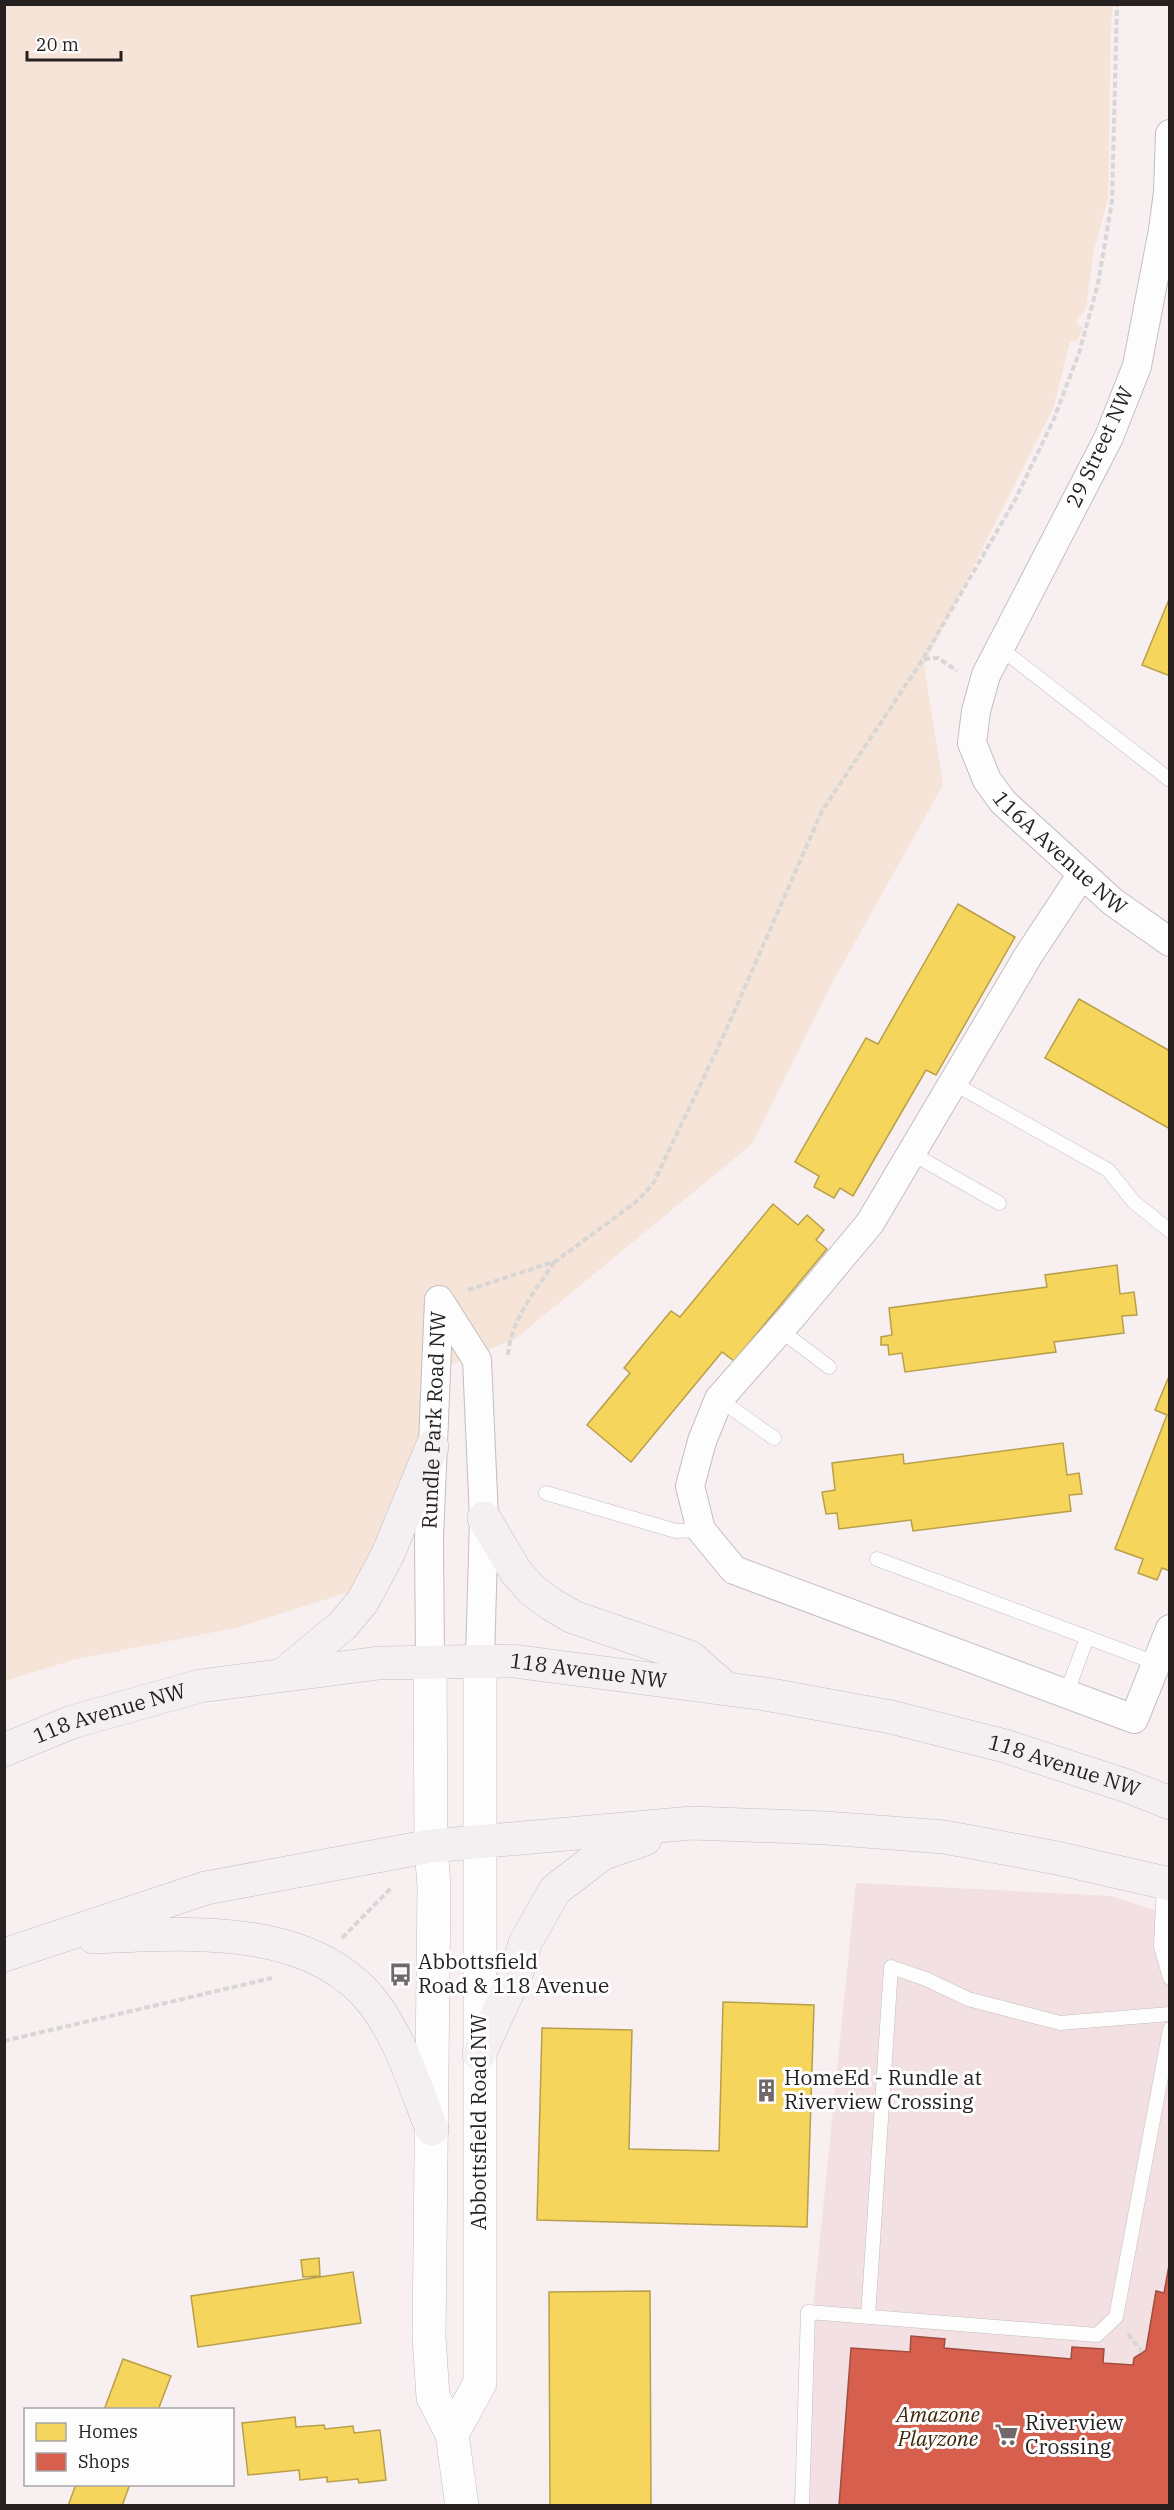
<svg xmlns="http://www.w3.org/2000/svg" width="1174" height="2510" viewBox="0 0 1174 2510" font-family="'IBM Plex Serif',serif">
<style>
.built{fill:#f2e0e2}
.green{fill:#f5e4d7}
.homes{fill:#f6d55c;stroke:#b89f4a;stroke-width:1.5}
.shops{fill:#d6604d;stroke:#a14d40;stroke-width:1.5}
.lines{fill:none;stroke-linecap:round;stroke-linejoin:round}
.service-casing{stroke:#c4bebe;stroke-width:15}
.minor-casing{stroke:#c4bebe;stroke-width:30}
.tertiary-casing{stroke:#c4bebe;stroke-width:34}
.secondary-casing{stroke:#c4bebe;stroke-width:34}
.path{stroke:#d9d6d6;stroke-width:4;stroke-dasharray:6 3;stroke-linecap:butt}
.service{stroke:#fefdfd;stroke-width:14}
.minor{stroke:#fefdfd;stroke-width:28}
.tertiary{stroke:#fefdfd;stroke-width:33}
.secondary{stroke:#f4f0f2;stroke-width:33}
.labels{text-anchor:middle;stroke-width:6;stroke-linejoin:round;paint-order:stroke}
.street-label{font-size:21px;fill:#262021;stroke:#fdfdfd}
.poi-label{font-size:21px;fill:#262021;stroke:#fdfdfd;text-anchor:start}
.park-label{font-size:21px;font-style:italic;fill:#3c2507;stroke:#fdfdfd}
</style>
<rect width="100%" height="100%" fill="#f8eff0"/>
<!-- built -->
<path class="built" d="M 856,1883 L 1111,1896 L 1169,1915 L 1169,2505 L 793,2506 Z"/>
<!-- green -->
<path class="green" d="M 5,5 L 1113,5 L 1111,25 L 1108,199 L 1094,250 L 1086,308 L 1076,322 L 1083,328 L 1077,341 L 1070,342 L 1054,406 L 924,665 L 943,785 L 832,983 L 752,1144 L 515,1339 L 445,1367 L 409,1468 L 352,1591 L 239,1627 L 73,1660 L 5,1681 Z"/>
<!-- homes -->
<path class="homes" d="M 1170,597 L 1170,676 L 1142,665 Z
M 958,904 L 1015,937 L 936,1075 L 926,1070 L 853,1196 L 840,1188 L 834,1198 L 814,1187 L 819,1176 L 795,1162 L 866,1038 L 878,1044 Z
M 1079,999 L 1170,1051 L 1170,1129 L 1045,1058 Z
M 773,1204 L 798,1225 L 807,1215 L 824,1230 L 816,1240 L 827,1249 L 734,1361 L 722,1352 L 631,1462 L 587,1425 L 630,1373 L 624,1368 L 671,1311 L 680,1317 Z
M 1117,1265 L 1120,1294 L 1134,1292 L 1137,1315 L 1122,1316 L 1124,1333 L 1054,1342 L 1056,1352 L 905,1372 L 902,1353 L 889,1355 L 888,1345 L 881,1345 L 881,1337 L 892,1335 L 889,1308 L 1047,1287 L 1045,1275 Z
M 1170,1374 L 1170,1571 L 1162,1568 L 1157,1580 L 1138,1573 L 1143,1559 L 1115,1549 L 1167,1415 L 1155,1410 Z
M 1063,1443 L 1067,1475 L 1079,1473 L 1082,1494 L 1069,1495 L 1071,1511 L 913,1531 L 911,1520 L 839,1529 L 837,1513 L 826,1514 L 822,1492 L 835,1490 L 832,1463 L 903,1454 L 904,1464 Z
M 723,2002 L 814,2005 L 807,2227 L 537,2220 L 542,2028 L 632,2030 L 629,2149 L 719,2151 Z
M 319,2258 L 320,2276 L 303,2277 L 301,2260 Z
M 353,2272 L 361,2323 L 198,2347 L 191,2296 Z
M 650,2291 L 651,2506 L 550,2506 L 549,2292 Z
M 123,2359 L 171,2376 L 158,2410 L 104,2410 Z
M 295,2417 L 296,2427 L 324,2425 L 325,2429 L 353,2426 L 354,2433 L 380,2430 L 386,2480 L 359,2483 L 358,2479 L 327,2482 L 327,2477 L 300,2480 L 299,2470 L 248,2475 L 242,2423 Z
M 76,2484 L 130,2484 L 122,2506 L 68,2506 Z"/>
<!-- shops -->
<path class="shops" d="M 1170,2260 L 1170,2506 L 839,2506 L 851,2348 L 910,2352 L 911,2336 L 945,2339 L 944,2348 L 1071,2359 L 1072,2347 L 1104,2349 L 1103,2363 L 1133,2365 L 1134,2358 L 1146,2350 L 1156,2291 L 1164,2293 Z"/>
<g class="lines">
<defs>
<path id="service" d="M 1000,648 L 1170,780
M 953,1083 L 1108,1170 L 1134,1202 L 1170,1231
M 911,1153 L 999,1203
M 780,1330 L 829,1367
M 719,1399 L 774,1438
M 546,1493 L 676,1531 L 701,1530
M 877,1559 L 1156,1663
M 1066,1694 L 1087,1638
M 1164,1883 L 1161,1946 L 1170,1978
M 868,2317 L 891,1967 L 926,1979 L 968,1999 L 1060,2023 L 1170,2014
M 802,2506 L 808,2312 L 1097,2335 L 1116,2317 L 1170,2029"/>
<g id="minor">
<path id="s1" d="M 1170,134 L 1168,192 L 1163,230 L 1137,366 L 1109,437 L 986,675 L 976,711 L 972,743 L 987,780 L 1003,802 L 1113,902 L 1170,942"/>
<path d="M 1082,874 L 1028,956 L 870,1223 L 794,1314 L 719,1399 L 702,1441 L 690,1486 L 701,1530 L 734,1570 L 1134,1719 L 1170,1629"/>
<path id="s2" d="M 430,1662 L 429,1539 L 439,1300 L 477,1360 L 484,1518 L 480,1660"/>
</g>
<path id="tertiary" d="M 430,1662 L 431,1846 L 434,1887 L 429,2337 L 433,2397 L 452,2434 L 462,2506
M 452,2434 L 480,2383 L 480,1660"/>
<g id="secondary">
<path d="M 484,1518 L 516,1572 L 533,1591 L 551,1604 L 573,1617 L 690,1657 L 725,1688"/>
<path d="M 285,1673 L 343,1625 L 363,1601 L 388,1554 L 432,1447"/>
<path id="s3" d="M 4,1750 L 72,1722 L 200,1686 L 379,1663 L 513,1661 L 765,1694 L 891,1717 L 1005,1746 L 1127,1786 L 1170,1803"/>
<path d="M 94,1937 C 185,1933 313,1922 375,2005 C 402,2042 415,2087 432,2129"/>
<path d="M 4,1955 L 206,1888 L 431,1846 L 692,1823 L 826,1828 L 944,1837 L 1057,1858 L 1170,1884"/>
<path d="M 479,2054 L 517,1972 L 525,1943 L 555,1890 L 602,1854 L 645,1839"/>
</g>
</defs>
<!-- service casing -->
<use href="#service" class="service-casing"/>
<!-- minor casing -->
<use href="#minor" class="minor-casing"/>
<!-- tertiary casing -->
<use href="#tertiary" class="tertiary-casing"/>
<!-- secondary casing -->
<use href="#secondary" class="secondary-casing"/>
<!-- path -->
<path class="path" d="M 924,659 L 938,658 L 957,671
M 468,1290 L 556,1261 L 636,1202 L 653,1184 L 723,1037 L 822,811 L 923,659 L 1015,500 L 1053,421 L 1079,353 L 1098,284 L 1112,201 L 1117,4
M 508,1355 C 511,1319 536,1290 555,1261
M 342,1938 L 392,1887
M 4,2041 L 272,1978
M 1128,2334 L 1142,2352"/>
<!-- service -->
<use href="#service" class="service"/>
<!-- minor -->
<use href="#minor" class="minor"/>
<!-- tertiary -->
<use href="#tertiary" class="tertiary"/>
<!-- secondary -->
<use href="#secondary" class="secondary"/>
</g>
<!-- icons -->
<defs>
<symbol id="bus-bare" viewBox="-9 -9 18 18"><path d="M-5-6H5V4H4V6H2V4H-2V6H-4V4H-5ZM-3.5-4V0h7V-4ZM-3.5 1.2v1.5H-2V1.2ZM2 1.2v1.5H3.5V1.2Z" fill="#706869" stroke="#fdfdfd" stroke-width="2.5" paint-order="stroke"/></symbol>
<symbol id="building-bare" viewBox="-9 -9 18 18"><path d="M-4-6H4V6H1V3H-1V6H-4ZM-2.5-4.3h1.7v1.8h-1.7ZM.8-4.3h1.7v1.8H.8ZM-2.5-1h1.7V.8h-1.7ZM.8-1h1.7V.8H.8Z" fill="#706869" stroke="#fdfdfd" stroke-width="2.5" paint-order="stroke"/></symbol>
<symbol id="supermarket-bare" viewBox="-9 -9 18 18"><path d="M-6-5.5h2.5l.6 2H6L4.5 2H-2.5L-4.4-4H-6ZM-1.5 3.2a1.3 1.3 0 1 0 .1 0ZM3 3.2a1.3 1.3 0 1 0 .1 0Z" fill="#706869" stroke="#fdfdfd" stroke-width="2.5" paint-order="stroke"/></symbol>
</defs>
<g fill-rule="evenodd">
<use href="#bus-bare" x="384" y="1958" width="33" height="33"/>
<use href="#building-bare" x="750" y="2074" width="33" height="33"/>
<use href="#supermarket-bare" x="990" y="2418" width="33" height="33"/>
</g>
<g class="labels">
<!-- street labels -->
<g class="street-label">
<text transform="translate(1100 447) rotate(-65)" y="7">29 Street NW</text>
<text dy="7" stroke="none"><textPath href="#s1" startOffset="792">116A Avenue NW</textPath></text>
<text dy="7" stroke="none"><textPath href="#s2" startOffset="242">Rundle Park Road NW</textPath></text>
<text dy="7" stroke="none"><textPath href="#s3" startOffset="597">118 Avenue NW</textPath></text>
<text dy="7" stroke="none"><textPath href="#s3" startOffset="112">118 Avenue NW</textPath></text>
<text dy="7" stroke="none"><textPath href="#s3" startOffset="1083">118 Avenue NW</textPath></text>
<text transform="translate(479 2122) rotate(-90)" y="7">Abbottsfield Road NW</text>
</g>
<!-- poi labels -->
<g class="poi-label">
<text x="418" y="1969">Abbottsfield<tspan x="418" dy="24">Road &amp; 118 Avenue</tspan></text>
<text x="784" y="2085">HomeEd - Rundle at<tspan x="784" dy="24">Riverview Crossing</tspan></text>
<text x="1025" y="2430">Riverview<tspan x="1025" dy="24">Crossing</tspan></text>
</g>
<!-- park labels -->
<g class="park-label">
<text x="938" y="2422">Amazone<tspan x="938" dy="24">Playzone</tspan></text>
</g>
</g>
<!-- border -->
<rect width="1174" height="2510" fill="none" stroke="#262021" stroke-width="12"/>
<!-- legend -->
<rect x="24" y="2408" width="210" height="78" fill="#fdfdfd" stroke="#a7a5a5" stroke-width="1.5"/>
<rect x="36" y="2423" width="30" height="18" fill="#f6d55c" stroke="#a7a5a5" stroke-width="1.5"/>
<text x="78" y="2438" font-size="18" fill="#262021">Homes</text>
<rect x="36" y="2453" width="30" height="18" fill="#d6604d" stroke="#a7a5a5" stroke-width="1.5"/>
<text x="78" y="2468" font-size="18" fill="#262021">Shops</text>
<!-- scale -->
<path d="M27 51v9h94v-9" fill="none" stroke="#262021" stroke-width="3"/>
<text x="36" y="51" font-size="18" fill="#262021" stroke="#fdfdfd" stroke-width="4.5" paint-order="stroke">20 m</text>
</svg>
